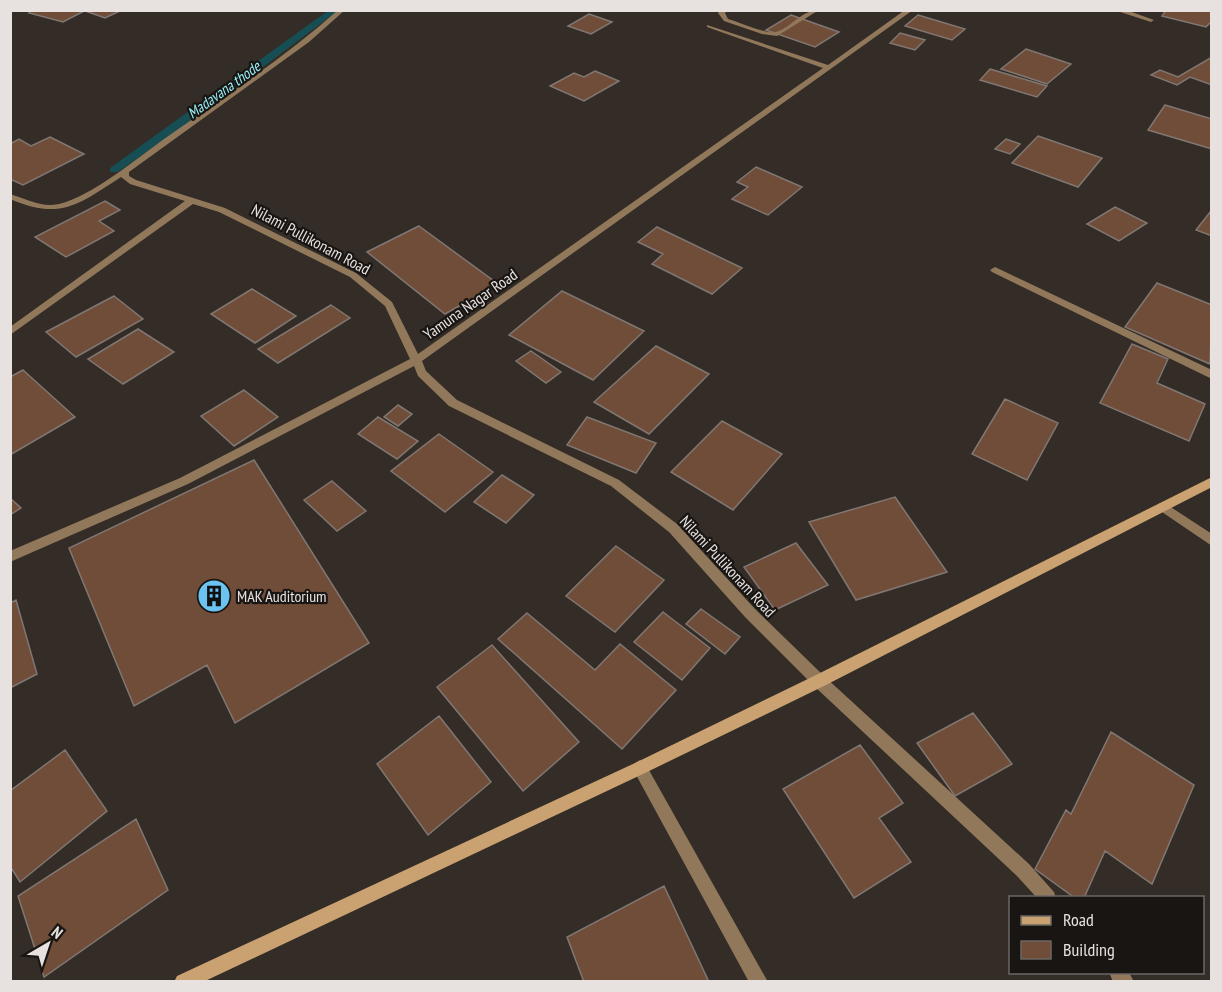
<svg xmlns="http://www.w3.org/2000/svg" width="1222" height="992" viewBox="0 0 1222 992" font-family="'PT Sans Narrow',sans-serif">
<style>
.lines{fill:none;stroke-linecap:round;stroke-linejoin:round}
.stream{fill:#164e54;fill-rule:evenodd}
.building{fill:#704d39;stroke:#807772;stroke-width:1.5}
.minor{fill:#91785b;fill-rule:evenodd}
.secondary{fill:#caa272;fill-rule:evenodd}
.labels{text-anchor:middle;stroke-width:4.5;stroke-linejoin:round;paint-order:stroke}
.far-water-label{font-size:15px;font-style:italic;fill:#97f1fb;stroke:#181513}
.street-label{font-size:16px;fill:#e7e2e0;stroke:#181513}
.poi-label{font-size:16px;fill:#e7e2e0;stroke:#181513;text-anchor:start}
</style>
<rect width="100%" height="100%" fill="#332c27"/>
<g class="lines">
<!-- stream -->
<path class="stream" d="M 329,10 L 339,10 L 207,109 L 118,172 L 110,172 L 110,168 Z"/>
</g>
<!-- building -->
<path class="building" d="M 33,10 L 86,10 L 63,22 L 29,13 Z
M 91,10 L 122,10 L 105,18 L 88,12 Z
M 1166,10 L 1212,10 L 1212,21 L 1206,27 L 1162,16 Z
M 589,14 L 612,22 L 591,34 L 568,26 Z
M 791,15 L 839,32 L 815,47 L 766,30 Z
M 918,15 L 965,29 L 952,40 L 905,26 Z
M 900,33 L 925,40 L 915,50 L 890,43 Z
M 1026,49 L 1071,64 L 1047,84 L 1001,69 Z
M 1212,57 L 1212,85 L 1190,77 L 1177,85 L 1151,75 L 1160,70 L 1178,77 Z
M 990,69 L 1047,86 L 1037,97 L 980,80 Z
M 595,71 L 619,81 L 584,101 L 550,86 L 574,73 L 584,77 Z
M 1165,105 L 1212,119 L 1212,149 L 1148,130 Z
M 1038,136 L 1102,158 L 1078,187 L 1012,163 Z
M 50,137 L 84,154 L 23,185 L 10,179 L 10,144 L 19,139 L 31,146 Z
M 1006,139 L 1020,144 L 1010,154 L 995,149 Z
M 756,167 L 802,187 L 768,215 L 732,199 L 748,187 L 737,182 Z
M 105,201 L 120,210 L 99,221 L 114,231 L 66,257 L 35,237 Z
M 1115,207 L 1147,223 L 1119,241 L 1087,224 Z
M 1211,211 L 1212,211 L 1212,236 L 1196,230 Z
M 419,226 L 498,284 L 445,314 L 367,252 Z
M 657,227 L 742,268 L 712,294 L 652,264 L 663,254 L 638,242 Z
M 1157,283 L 1212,305 L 1210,364 L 1125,327 Z
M 252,289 L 296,316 L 255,343 L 211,314 Z
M 562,291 L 644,331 L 593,380 L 509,335 Z
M 114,296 L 143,319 L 76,357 L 46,332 Z
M 331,305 L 350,318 L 278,363 L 258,349 Z
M 138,329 L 174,352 L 123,384 L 88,359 Z
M 1132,344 L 1168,359 L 1157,383 L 1205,404 L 1189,441 L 1100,403 Z
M 656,346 L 709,374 L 649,434 L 594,402 Z
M 531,351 L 561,372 L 546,383 L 516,361 Z
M 23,370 L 75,417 L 10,455 L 10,377 Z
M 244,390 L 278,417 L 234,446 L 201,416 Z
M 1005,399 L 1058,423 L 1027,480 L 972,454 Z
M 398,405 L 412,414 L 398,426 L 384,417 Z
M 378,417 L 418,441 L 397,459 L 358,434 Z
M 587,417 L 656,443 L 636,473 L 567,445 Z
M 722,421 L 782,454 L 733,510 L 671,472 Z
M 439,434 L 493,472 L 445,512 L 391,471 Z
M 254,460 L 369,643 L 235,723 L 207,665 L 134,706 L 69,548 Z
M 502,475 L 534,495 L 506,523 L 474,502 Z
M 332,481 L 366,511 L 337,531 L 304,500 Z
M 895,497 L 947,572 L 856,600 L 809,522 Z
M 10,498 L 21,508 L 10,515 Z
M 796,543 L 828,585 L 775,610 L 744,567 Z
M 616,546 L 664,580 L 615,632 L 566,596 Z
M 16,600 L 37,674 L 10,688 L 10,603 Z
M 701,609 L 740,637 L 725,654 L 686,624 Z
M 663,612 L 710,648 L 682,680 L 634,642 Z
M 527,613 L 595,670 L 620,644 L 676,690 L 622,749 L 498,639 Z
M 492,645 L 579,742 L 523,791 L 437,687 Z
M 973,713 L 1012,764 L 955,796 L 917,743 Z
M 439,716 L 491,782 L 428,835 L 377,764 Z
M 1111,732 L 1194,785 L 1152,884 L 1105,851 L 1084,898 L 1075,898 L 1035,869 L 1066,810 L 1071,814 Z
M 860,745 L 903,803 L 879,818 L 911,862 L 854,898 L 783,789 Z
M 65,750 L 107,811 L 20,882 L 10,866 L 10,791 Z
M 136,819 L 168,890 L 44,977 L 18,896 Z
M 664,886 L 709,982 L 584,982 L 567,937 Z"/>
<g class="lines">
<!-- minor -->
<path class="minor" d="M 338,10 L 345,10 L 309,42 L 129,172 L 129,176 L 136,180 L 225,208 L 356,273 L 392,302 L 418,354 L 823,68 L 707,27 L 707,25 L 828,65 L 905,10 L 913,10 L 422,361 L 426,371 L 457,400 L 619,480 L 677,524 L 755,609 L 824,676 L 1029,864 L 1054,892 L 1056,898 L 1037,898 L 1017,876 L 814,686 L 745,617 L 669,532 L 611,486 L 449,406 L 418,376 L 414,366 L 188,484 L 10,562 L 10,551 L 180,478 L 410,359 L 385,306 L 350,277 L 219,212 L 193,204 L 10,335 L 10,327 L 185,201 L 130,184 L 121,177 C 79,204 61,221 10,199 L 10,194 C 27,199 41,208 59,204 C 92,196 136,159 164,139 C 223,98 284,58 338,10 Z
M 720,10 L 728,10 L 725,13 L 728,19 C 739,22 765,34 776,32 C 791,28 801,10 819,10 L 777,36 L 762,34 L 724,21 L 718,13 Z
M 1114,10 L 1126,10 L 1154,20 L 1151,22 Z
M 995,267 L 1212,370 L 1212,379 L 992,272 L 990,270 Z
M 1163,502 L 1212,534 L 1212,546 L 1159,510 L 1157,507 L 1159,504 Z
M 640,760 L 645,763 L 768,982 L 749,982 L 635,773 L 632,768 L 635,763 Z
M 1109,972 L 1129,972 L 1134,982 L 1113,982 Z"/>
<!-- secondary -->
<path class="secondary" d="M 1212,477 L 1212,487 L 824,686 L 645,773 L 203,982 L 174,982 L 177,976 L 635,763 L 814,676 Z"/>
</g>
<!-- icons -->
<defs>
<symbol id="building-disc" viewBox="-11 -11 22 22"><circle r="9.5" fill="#6bc3f2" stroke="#181513"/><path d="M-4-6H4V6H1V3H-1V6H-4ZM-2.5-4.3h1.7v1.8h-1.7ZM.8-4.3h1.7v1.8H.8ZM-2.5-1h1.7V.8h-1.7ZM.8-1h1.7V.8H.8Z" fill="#111"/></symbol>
</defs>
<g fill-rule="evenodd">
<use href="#building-disc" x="195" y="577" width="38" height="38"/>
</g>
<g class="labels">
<!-- far-water labels -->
<g class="far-water-label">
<text transform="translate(224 90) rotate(-36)" y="5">Madavana thode</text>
</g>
<!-- street labels -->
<g class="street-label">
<text transform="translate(311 239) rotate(28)" y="6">Nilami Pullikonam Road</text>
<text transform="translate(470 304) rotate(-35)" y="6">Yamuna Nagar Road</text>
<text transform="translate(728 566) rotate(47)" y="6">Nilami Pullikonam Road</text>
</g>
<!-- poi labels -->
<g class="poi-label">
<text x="237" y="602">MAK Auditorium</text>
</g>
</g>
<!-- border -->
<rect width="1222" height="992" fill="none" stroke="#e7e2e0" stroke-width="24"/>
<!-- legend -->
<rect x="1009" y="896" width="195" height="78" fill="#181513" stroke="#6b6765" stroke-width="1.5"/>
<rect x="1021" y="916" width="30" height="9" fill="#caa272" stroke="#6b6765" stroke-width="1.5"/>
<text x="1063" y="926" font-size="18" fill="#e7e2e0">Road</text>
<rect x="1021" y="941" width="30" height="18" fill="#704d39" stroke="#6b6765" stroke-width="1.5"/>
<text x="1063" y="956" font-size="18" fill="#e7e2e0">Building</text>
<!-- north arrow -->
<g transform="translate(48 944) rotate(39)" stroke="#181513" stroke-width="4.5" paint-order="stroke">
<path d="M0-4.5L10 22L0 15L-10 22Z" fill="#e7e2e0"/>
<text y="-9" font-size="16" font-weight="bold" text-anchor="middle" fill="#e7e2e0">N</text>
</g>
</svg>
